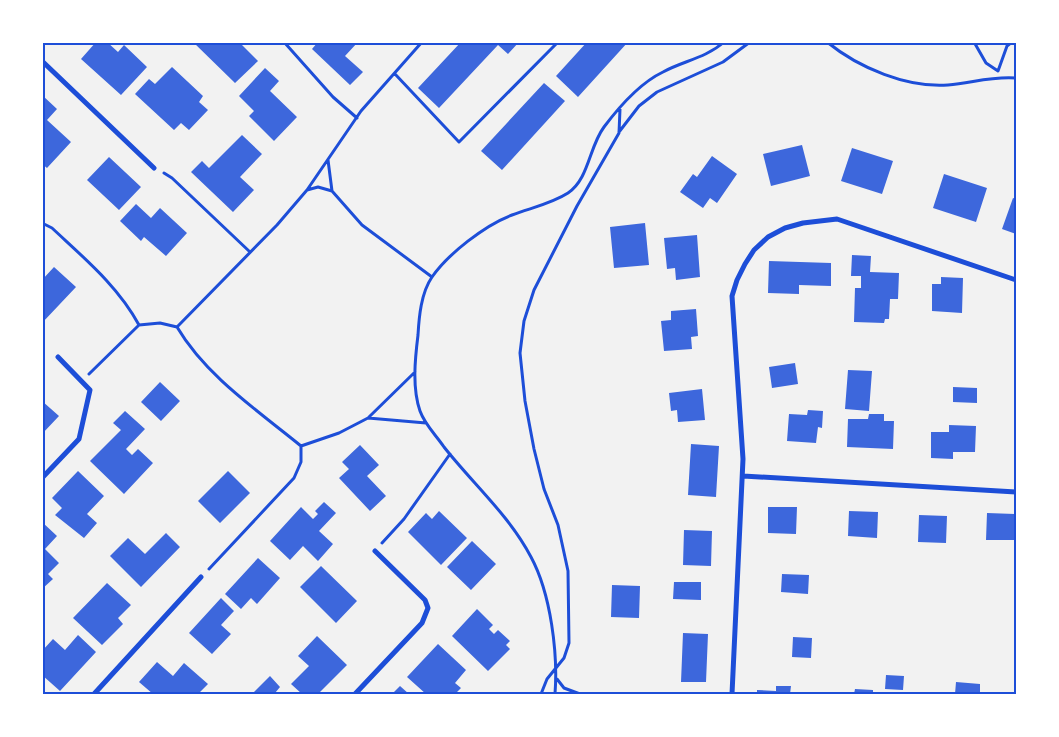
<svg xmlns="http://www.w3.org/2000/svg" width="1059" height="737" viewBox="0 0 1059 737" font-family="'Roboto Condensed',sans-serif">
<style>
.building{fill:#3d67dc}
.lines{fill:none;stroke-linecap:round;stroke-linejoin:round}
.path{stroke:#1d4ed8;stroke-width:3}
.minor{stroke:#1d4ed8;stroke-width:5}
.neatline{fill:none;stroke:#1d4ed8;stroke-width:2}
</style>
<rect width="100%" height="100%" fill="#f2f2f2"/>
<!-- building -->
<path class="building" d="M 96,42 L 107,42 L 118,52 L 124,45 L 147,67 L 121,95 L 81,59 Z
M 193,42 L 239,42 L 258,61 L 235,83 Z
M 318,42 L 358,42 L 345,56 L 363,72 L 350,85 L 312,49 Z
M 461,42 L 519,42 L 508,54 L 498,45 L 439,108 L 418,88 Z
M 587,42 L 628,42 L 578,97 L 556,76 Z
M 172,67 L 203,96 L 199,102 L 208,110 L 189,130 L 181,123 L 174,130 L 135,94 L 149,79 L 155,84 Z
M 265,68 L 279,81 L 270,91 L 297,117 L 274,141 L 249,116 L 254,111 L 239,96 Z
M 544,83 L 565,101 L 502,170 L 481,151 Z
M 42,95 L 57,109 L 47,120 L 71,142 L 47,168 L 42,164 Z
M 242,135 L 262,154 L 240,177 L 254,190 L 233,212 L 191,172 L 202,161 L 209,168 Z
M 802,145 L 810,176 L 771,186 L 763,154 Z
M 852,148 L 893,161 L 882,194 L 841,181 Z
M 712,156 L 737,174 L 717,203 L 710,198 L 703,208 L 680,192 L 693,174 L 697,177 Z
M 109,157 L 141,187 L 119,210 L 87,180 Z
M 944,174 L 987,188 L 976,222 L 933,208 Z
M 1013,198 L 1016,199 L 1016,234 L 1002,229 Z
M 136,204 L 151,218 L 160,208 L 187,233 L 166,256 L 144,237 L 141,241 L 120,221 Z
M 645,223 L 649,265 L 614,268 L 610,227 Z
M 697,235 L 700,277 L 676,280 L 675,268 L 667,269 L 664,238 Z
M 852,255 L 871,256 L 870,272 L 899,273 L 898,299 L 890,299 L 889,319 L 885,319 L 884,323 L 854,322 L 855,288 L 861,288 L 861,276 L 851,276 Z
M 769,261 L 831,263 L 831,286 L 799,285 L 799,294 L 768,293 Z
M 54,267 L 76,287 L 42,323 L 42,280 Z
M 941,277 L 963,278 L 962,313 L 932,311 L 932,284 L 941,284 Z
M 696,309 L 698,336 L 691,337 L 692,349 L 664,351 L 661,321 L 671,320 L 671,311 Z
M 795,363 L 798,384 L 772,388 L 769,367 Z
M 848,370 L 872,371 L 869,411 L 845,409 Z
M 160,382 L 180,401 L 161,421 L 141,402 Z
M 953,387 L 977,388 L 977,403 L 953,402 Z
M 702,389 L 705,420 L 678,422 L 677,410 L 671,411 L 669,393 Z
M 42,401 L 59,416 L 42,434 Z
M 808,410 L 823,411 L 822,428 L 818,427 L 816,443 L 787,441 L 789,414 L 807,415 Z
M 125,411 L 145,429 L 126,449 L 132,455 L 138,449 L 153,463 L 124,494 L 90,461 L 121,430 L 113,423 Z
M 869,414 L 884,414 L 884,421 L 894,421 L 893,449 L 847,447 L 848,419 L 868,419 Z
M 949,425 L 976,426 L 975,452 L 953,452 L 953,459 L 931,458 L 931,432 L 949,432 Z
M 691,444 L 719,446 L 716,497 L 688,495 Z
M 360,445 L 379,465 L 367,476 L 386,496 L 370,511 L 339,478 L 349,469 L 342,462 Z
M 78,471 L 104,496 L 87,514 L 97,523 L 84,538 L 55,515 L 62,508 L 52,498 Z
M 228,471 L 250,493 L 220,523 L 198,501 Z
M 324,502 L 336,513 L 319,531 L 333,544 L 318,561 L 303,546 L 290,560 L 270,541 L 301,507 L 313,519 L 318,514 L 315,511 Z
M 768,507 L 797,507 L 796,534 L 768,533 Z
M 439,511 L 467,538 L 441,565 L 408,532 L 426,513 L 432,519 Z
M 849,511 L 878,512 L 877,538 L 848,536 Z
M 987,513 L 1015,514 L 1014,540 L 986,540 Z
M 919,515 L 947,516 L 946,543 L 918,542 Z
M 42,522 L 57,536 L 45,549 L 59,563 L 48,574 L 53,579 L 42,589 Z
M 684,530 L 712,531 L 711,566 L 683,565 Z
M 166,533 L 180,547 L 141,587 L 110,556 L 128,538 L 145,554 Z
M 472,541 L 496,564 L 471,590 L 447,567 Z
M 258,558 L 280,578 L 257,604 L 251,598 L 241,609 L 225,594 Z
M 321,566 L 357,601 L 336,623 L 300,587 Z
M 782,574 L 809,575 L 808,594 L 781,592 Z
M 674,582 L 701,582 L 701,600 L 673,599 Z
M 107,583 L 131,605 L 118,618 L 123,624 L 102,645 L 73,618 Z
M 612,585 L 640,586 L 639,618 L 611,617 Z
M 221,598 L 234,611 L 221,625 L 231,634 L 212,654 L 189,633 Z
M 477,609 L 493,625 L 489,629 L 494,634 L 498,630 L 510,641 L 506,645 L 510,649 L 488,671 L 452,636 Z
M 683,633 L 708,634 L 706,682 L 681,682 Z
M 78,635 L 96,652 L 60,691 L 42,675 L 42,651 L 53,639 L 65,650 Z
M 317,636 L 347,665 L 318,694 L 302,694 L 291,684 L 309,666 L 298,656 Z
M 793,637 L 812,638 L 811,658 L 792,657 Z
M 438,644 L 466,670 L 455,683 L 461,688 L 455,694 L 426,694 L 407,677 Z
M 157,662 L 173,676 L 184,663 L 208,684 L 198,694 L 153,694 L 139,682 Z
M 886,675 L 904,676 L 903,690 L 885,689 Z
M 270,676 L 280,687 L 275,693 L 276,694 L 252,694 Z
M 1015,677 L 1016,677 L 1016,694 L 1014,694 Z
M 956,682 L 980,684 L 980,694 L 955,694 Z
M 400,686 L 409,694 L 392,694 Z
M 776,686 L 791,686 L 790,694 L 757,694 L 757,690 L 776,691 Z
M 855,689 L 873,690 L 873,694 L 854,694 Z"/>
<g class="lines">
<!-- path -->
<path class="path" d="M 284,42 L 333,97 L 357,118
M 827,42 C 859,68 907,88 948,85 C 972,83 991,76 1016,78
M 974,42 L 986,63 L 998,71 L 1007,46 L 1012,42
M 395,74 L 459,142 L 558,42
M 619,132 L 639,106 L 657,92 L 723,62 L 750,42
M 328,160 L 332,191 L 318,187 L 307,190 L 361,111 L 422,42
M 164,173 L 172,178 L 250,252
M 332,191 L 362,225 L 432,277
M 42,223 L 52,228 C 84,258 118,286 139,325
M 177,327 L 277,225 L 307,190
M 89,374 L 139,325 L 160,323 L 177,327 C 206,376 257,410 301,446
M 369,417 L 415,372
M 382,543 L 404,519 L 450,454
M 209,569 L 294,478 L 301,462 L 301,446 L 339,433 L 368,418 L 426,423
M 557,679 L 564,688 L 580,694
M 541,694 L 547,679 L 564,658 L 569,643 L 568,571 L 558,525 L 544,489 L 534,449 L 525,401 L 520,353 L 524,321 L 534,290 L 577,206 L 619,133 L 620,109
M 555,694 C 558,654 551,594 531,557 C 509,515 473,484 444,447 C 436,435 425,425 420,411 C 412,388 415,359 418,335 C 419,317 421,293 432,277 C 448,254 485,225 512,215 C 530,208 551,204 568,193 C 589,179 589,147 604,127 C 619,107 640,83 663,72 C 683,61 706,58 724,42"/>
<!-- minor -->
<path class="minor" d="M 42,61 L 154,168
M 743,476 L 1016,492
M 42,478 L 79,439 L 90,390 L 58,357
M 94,694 L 201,577
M 355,694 L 422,623 L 428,608 L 425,600 L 375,551
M 732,694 L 743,459 L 732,296 L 737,280 L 745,264 L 754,250 L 768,237 L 785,228 L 803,223 L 837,219 L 1016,280"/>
</g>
<!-- border -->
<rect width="1059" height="737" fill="none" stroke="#ffffff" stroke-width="88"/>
<rect x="44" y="44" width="971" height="649" class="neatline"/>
</svg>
